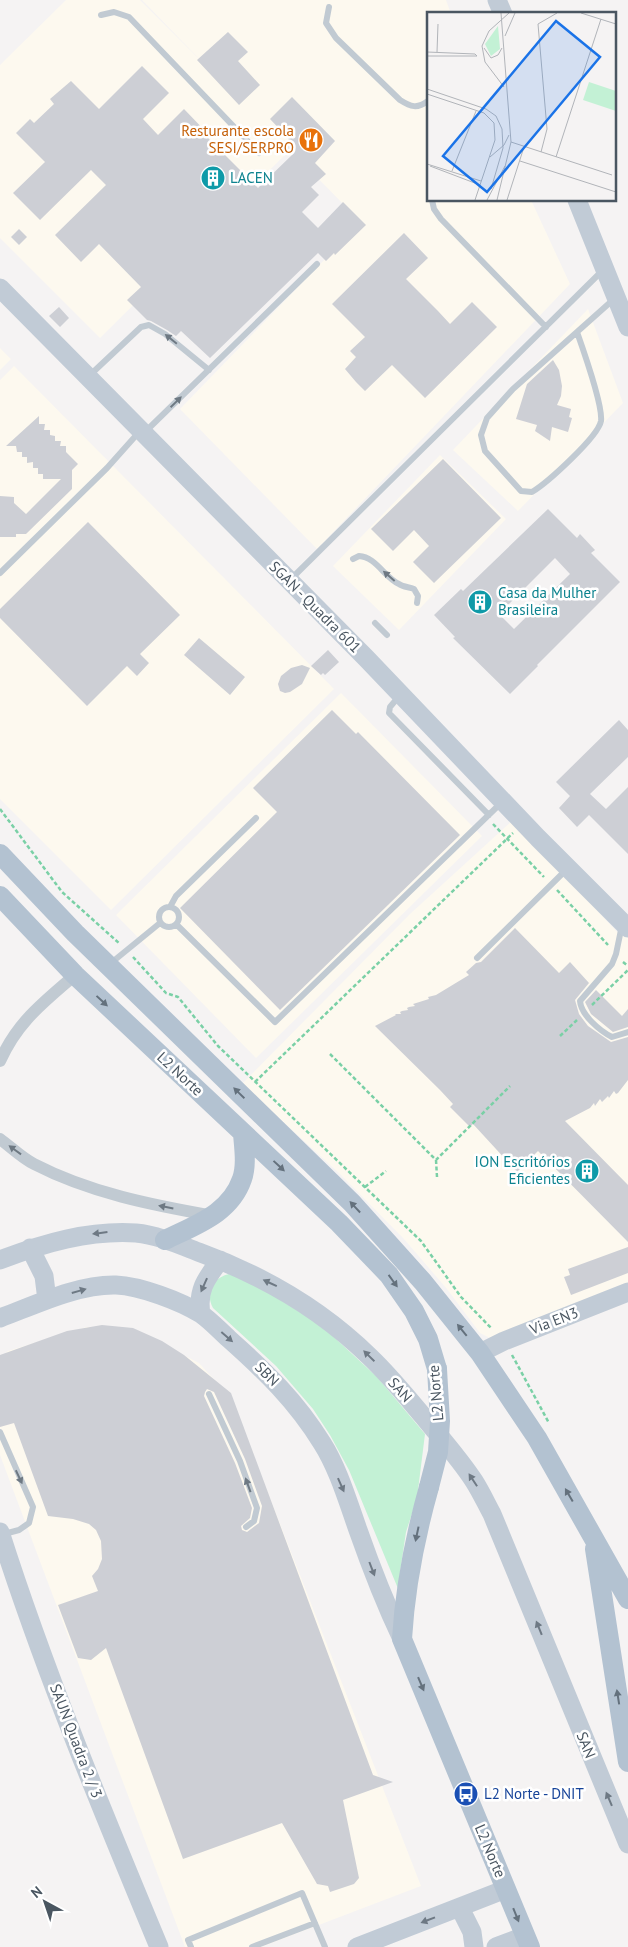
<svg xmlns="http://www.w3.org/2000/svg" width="628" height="1947" viewBox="0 0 628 1947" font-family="'PT Sans',sans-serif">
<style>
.commercial{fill:#fdf9ef}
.green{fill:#c3f1d5}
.building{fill:#cdcfd5;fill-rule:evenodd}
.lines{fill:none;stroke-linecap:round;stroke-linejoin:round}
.path{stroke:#7ad0a6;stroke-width:2.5;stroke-dasharray:4 2.5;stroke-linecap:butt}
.lane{stroke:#c1cad2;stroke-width:6}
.street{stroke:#c1cad2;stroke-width:12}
.secondary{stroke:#c1cbd6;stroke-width:19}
.primary{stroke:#b3c2d1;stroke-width:20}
.primary-bridge{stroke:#b3c2d1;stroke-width:20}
.oneway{fill:#6e7983}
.oneway2{fill:#64717d}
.oneway3{fill:#6e7984}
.labels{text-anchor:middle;stroke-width:5;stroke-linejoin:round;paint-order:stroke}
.food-label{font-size:15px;fill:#c56008;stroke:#fff;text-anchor:end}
.culture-label{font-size:15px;fill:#0d838f;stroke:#fff;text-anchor:start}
.street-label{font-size:15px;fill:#4a5661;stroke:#fff}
.transit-label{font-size:15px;fill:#164399;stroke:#fff;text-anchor:start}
.inset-road{fill:none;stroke:#b1b4b9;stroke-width:1}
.view{fill:#1a73e8;fill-opacity:0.15;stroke:#1a73e8;stroke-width:2.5}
.inset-edge{fill:none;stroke:#4a5661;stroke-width:2.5}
</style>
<rect width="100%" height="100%" fill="#f5f3f3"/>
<!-- commercial -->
<path class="commercial" d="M 66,0 L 140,0 L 214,74 L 142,0 L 446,0 L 451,14 L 428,14 L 428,200 L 531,200 L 570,284 L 317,549 L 180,409 L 361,222 L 290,150 L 100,338 L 0,238 L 0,65 Z
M 588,309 L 623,403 L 518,511 L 453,450 Z
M 0,348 L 11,359 L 0,370 Z
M 14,366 L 334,689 L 111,910 L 0,799 L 0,380 Z
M 440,455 L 506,519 L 399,630 L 333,566 Z
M 341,693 L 482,836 L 256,1058 L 116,915 Z
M 513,820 L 619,934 L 628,930 L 628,1284 L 490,1338 L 480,1333 L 447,1289 L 404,1239 L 340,1174 L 242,1084 L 410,914 Z
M 87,1327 L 132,1329 L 199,1363 L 231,1398 L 421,1886 L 261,1947 L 185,1947 L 0,1455 L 0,1358 L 8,1351 Z"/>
<!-- green -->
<path class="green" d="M 229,1274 L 246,1278 L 322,1326 L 377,1377 L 425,1434 L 417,1498 L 406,1532 L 400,1572 L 399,1591 L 349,1470 L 330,1435 L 313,1409 L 276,1366 L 213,1308 C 205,1293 212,1278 229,1274 Z"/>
<!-- building -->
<path class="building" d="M 228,32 L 248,52 L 238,61 L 260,85 L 239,105 L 197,60 Z
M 142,66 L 169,93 L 143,119 L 158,135 L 184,109 L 210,136 L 208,138 L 258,188 L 293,154 L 283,144 L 289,139 L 270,119 L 292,97 L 335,141 L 315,163 L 326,174 L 311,187 L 319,195 L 302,212 L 318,228 L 343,202 L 366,225 L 335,255 L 334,253 L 326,261 L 318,253 L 210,358 L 181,331 L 176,336 L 167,330 L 151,321 L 147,320 L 127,300 L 141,287 L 99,244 L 81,262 L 55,235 L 106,185 L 91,170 L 40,220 L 13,193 L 45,162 L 16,133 L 30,119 L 34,123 L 54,104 L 50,99 L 71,81 L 99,109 Z
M 19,229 L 27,237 L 19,245 L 11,237 Z
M 404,233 L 428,258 L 406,279 L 438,311 L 450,324 L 472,302 L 497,327 L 425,398 L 392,365 L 365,391 L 356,382 L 345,369 L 356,357 L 350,351 L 365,337 L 332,304 Z
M 59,307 L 69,318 L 60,327 L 49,316 Z
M 553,360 L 559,370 L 562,386 L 561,396 L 557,405 L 571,409 L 569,417 L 572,418 L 568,432 L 552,427 L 550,441 L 535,431 L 537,425 L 516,419 L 527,384 Z
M 39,416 L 39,424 L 45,424 L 44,430 L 50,430 L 50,435 L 55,436 L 55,441 L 61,441 L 60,446 L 66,446 L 66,452 L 78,464 L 72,470 L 72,489 L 26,534 L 16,534 L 16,537 L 0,537 L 0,496 L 14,497 L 14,503 L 26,514 L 61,479 L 43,479 L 43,474 L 38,474 L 38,468 L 33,468 L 33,462 L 27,463 L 27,457 L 22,457 L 22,452 L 17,452 L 16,446 L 6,446 Z
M 443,459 L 501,518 L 434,583 L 413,562 L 429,546 L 414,530 L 393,551 L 371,529 Z
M 548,509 L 577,538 L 580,534 L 595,550 L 591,553 L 620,582 L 537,665 L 538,666 L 510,694 L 453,638 L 455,637 L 434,615 L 461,589 L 463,591 ZM 555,558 L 570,574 L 514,629 L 499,614 Z
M 88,522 L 180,615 L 140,654 L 149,663 L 137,676 L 127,666 L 87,706 L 0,618 L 0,609 Z
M 199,638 L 245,677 L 230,695 L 184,655 Z
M 328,650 L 339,662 L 325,675 L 323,673 L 321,675 L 311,666 Z
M 302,665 L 310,668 L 302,684 L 290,692 L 285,693 L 280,691 L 278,684 L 281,676 L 291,668 Z
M 332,710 L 356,734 L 358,732 L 460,835 L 280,1010 L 180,908 L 277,812 L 253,788 Z
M 619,720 L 628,730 L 628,757 L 590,794 L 606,809 L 628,787 L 628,854 L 589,815 L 577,827 L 559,808 L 570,796 L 556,782 Z
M 515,928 L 559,973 L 570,962 L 589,983 L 575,1000 L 579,1014 L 588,1026 L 611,1042 L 628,1037 L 628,1080 L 618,1093 L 616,1094 L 614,1091 L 609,1098 L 608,1096 L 602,1102 L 600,1099 L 595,1106 L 594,1103 L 590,1108 L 565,1121 L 628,1185 L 628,1242 L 538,1151 L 517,1172 L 473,1124 L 470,1127 L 450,1107 L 453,1104 L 440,1090 L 375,1026 L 396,1015 L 395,1014 L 401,1014 L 400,1012 L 402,1011 L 408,1010 L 407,1008 L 409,1007 L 415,1006 L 413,1004 L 429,999 L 428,997 L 436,995 L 469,975 L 466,972 L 476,963 L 481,962 Z
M 596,990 L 622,1016 L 628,1009 L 628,1027 L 613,1032 L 591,1014 L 585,1002 Z
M 628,1247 L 628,1273 L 571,1295 L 564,1277 L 570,1275 L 568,1269 Z
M 102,1325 L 133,1328 L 162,1341 L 184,1355 L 231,1393 L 373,1775 L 393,1782 L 343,1800 L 359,1878 L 354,1884 L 330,1892 L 328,1886 L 317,1884 L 282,1823 L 183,1859 L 106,1648 L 91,1660 L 78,1658 L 58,1605 L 98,1591 L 92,1576 L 98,1569 L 102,1559 L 101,1541 L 96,1530 L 89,1524 L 73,1519 L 48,1516 L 14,1423 L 0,1427 L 0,1355 L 67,1331 ZM 207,1389 L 214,1392 L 245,1459 L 262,1506 L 259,1523 L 247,1532 L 242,1530 L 241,1526 L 250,1518 L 252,1508 L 235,1463 L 204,1396 L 205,1392 Z"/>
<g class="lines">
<!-- path -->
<path class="path" d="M 0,809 L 62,892 L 120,944
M 493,824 L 544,877
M 557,890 L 608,945
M 133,957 L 166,993 L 178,997 L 218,1046 L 421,1241 L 461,1297 L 492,1329
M 623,962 L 628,966
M 592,1005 L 628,970
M 560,1036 L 577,1020
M 330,1054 L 436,1160 L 510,1086
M 255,1082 L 513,833
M 436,1160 L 437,1177
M 365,1187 L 386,1171
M 512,1355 L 549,1423"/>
<!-- lane -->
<path class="lane" d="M 329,7 L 326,23 L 336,38 L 400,100 C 411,107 417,109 428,101
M 101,15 L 114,12 L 129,17 L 259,153
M 432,200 L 434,209 L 441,219 L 546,327
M 577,332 C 583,349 603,406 601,421 C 598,437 547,483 532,492 L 521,491 L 485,451 L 481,435 L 487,418 L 513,389 L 614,299
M 90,375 L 141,327 L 149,325 L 165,334 L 209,370
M 146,431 L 317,264
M 353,559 L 359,556 C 376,557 384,577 399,584 C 403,587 409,587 414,589 L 418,596 L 417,603
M 0,573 L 107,468 L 140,431
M 291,579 L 602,271
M 375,623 L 387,635
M 400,695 L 390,707 L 389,713 L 489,815
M159 917a10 10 0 1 1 20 0a10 10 0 1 1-20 0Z
M 170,907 L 176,896 L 256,818
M 176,924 L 275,1022 L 501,803
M 622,925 L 616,954 L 612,964 L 580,1001 C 581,1015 600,1031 612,1037 L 628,1032
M 477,958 L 567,869
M 111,963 L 160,923
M 209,1394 L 240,1461 L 257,1508 L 254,1521 L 246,1527
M 0,1432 L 33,1507 L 29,1523 L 19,1530 L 4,1534
M 191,1947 L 188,1940 L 302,1893 L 325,1947
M 252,1947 L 315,1923"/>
<!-- street -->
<path class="street" d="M 0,1061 C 18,1021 43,1003 75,975
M 0,1139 C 11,1147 22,1158 34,1164 C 90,1193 152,1205 214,1216"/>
<!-- secondary -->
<path class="secondary" d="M 497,0 L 503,14
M 577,200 L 628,327
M 0,288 L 366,658 L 538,838 L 628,928
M 30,1248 L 44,1276 L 47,1300
M 0,1260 C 44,1243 89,1230 136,1233 C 158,1235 180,1245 201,1253 C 264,1276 322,1310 370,1357 C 389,1375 406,1396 423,1416 C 440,1437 459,1458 474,1481 C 481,1492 486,1503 492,1514 L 628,1844
M 201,1314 C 197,1290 206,1279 220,1260
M 0,1318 C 35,1305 78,1284 116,1285 C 140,1286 180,1301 201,1314 C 211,1321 220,1331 229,1339 C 266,1372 296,1401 322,1443 C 338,1468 348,1502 358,1530 C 371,1567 385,1603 402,1639
M 480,1353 L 504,1341 L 628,1292
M 0,1532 C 45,1673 102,1810 159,1947
M 460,1908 L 472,1932 L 474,1947
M 357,1947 L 506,1889
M 496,1947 L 525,1936"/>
<!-- primary -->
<path class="primary" d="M 0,854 L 75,933 L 352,1203 L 423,1282 L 480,1353 L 537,1438 L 628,1599
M 0,896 L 75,975 L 339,1223 L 389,1275 L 414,1311 L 428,1339 L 437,1369
M 165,1240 C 195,1225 230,1214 242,1179 C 247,1165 244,1148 243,1133
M 429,1487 C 415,1537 405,1587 402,1639 L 530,1947
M 595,1549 L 628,1762"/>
<!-- primary-bridge -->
<path class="primary-bridge" d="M 429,1487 L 438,1452 L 440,1421 L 437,1369"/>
</g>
<!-- one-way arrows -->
<defs><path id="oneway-solid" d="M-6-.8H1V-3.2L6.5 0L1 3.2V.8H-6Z" transform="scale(1.25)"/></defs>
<g class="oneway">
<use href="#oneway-solid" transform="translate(171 339) rotate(-141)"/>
<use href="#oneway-solid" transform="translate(176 402) rotate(-44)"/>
<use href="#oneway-solid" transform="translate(389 576) rotate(-139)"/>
<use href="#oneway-solid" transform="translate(15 1150) rotate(-144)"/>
<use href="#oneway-solid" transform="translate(166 1207) rotate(-169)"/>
<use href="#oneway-solid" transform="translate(19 1477) rotate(65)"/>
<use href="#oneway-solid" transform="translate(248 1485) rotate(-110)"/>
</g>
<g class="oneway2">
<use href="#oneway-solid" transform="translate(102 1001) rotate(43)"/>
<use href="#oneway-solid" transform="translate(239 1093) rotate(-136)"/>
<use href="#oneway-solid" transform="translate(279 1166) rotate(43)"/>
<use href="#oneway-solid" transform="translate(355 1207) rotate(-133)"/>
<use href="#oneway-solid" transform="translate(393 1281) rotate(54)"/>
<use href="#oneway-solid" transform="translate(462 1330) rotate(-129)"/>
<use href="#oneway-solid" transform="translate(569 1495) rotate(-120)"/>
<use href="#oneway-solid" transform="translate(417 1534) rotate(102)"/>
<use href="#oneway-solid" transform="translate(421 1684) rotate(67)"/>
<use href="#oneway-solid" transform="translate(618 1697) rotate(-99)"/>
<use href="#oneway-solid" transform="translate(516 1915) rotate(68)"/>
</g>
<g class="oneway3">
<use href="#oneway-solid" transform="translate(100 1233) rotate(173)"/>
<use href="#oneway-solid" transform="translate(270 1283) rotate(-155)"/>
<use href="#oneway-solid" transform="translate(204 1285) rotate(114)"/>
<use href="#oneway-solid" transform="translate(79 1291) rotate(-16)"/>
<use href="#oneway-solid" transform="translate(227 1337) rotate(41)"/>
<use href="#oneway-solid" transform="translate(369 1356) rotate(-136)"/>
<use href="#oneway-solid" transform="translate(473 1480) rotate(-123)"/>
<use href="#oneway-solid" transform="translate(341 1485) rotate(66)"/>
<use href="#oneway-solid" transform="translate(372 1569) rotate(69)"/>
<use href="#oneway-solid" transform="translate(539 1628) rotate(-112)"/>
<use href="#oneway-solid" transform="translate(609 1799) rotate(-113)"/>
<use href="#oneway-solid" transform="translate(428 1920) rotate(159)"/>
</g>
<!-- icons -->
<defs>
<symbol id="restaurant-disc" viewBox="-11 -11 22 22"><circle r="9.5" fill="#e8710a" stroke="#fff"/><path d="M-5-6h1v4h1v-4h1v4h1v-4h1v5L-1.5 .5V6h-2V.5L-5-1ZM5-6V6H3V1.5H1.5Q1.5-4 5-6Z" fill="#fff"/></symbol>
<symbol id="building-disc" viewBox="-11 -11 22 22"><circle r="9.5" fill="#0f9aa8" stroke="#fff"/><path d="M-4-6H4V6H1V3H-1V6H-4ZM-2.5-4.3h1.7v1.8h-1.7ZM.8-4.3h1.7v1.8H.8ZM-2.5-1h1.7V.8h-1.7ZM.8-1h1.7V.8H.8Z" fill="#fff"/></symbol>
<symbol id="bus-disc" viewBox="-11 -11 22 22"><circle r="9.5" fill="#1a4fb4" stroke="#fff"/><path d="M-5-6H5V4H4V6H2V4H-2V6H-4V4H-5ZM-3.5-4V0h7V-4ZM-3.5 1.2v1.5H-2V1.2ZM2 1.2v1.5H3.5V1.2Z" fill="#fff"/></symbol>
</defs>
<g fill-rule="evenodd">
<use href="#restaurant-disc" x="297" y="126" width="28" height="28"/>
<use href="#building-disc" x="199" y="164" width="28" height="28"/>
<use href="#building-disc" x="466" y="588" width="28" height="28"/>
<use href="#building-disc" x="573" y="1157" width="28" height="28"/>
<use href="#bus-disc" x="452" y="1780" width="28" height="28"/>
</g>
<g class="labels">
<!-- food labels -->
<g class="food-label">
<text x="294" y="136">Resturante escola<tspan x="294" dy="17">SESI/SERPRO</tspan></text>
</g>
<!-- culture labels -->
<g class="culture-label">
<text x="230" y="183">LACEN</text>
<text x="498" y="598">Casa da Mulher<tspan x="498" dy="17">Brasileira</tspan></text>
<text x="570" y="1167" text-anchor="end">ION Escritórios<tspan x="570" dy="17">Eficientes</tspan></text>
</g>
<!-- street labels -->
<g class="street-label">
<text transform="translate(315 607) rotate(45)" y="5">SGAN - Quadra 601</text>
<text transform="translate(180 1074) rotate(43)" y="5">L2 Norte</text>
<text transform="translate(554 1321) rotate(-21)" y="5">Via EN3</text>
<text transform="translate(267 1374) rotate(45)" y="5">SBN</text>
<text transform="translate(400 1390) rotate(48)" y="5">SAN</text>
<text transform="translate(436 1393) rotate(-95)" y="5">L2 Norte</text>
<text transform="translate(76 1741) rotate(69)" y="5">SAUN Quadra 2 / 3</text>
<text transform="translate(586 1745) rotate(68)" y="5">SAN</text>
<text transform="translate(490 1851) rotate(67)" y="5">L2 Norte</text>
</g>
<!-- transit labels -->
<g class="transit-label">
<text x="484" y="1799">L2 Norte - DNIT</text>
</g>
</g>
<!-- overview -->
<g transform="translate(427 12)">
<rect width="189" height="189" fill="#f5f3f3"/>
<path d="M 71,14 L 73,37 L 64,44 L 58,32 ZM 162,70 L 189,79 L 189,99 L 156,88 Z" fill="#c3f1d5"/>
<path class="inset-road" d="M 154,1 L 189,12M 78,24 L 88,1M 57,36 L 64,46 L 71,43 L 75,36M 0,40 L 48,42 L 50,44 L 0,44M 10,40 L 11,12M 77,75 L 58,50 L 55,34 L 62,19 L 82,1M 0,77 L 59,97 L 69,104 L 75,117 L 76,136 L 64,177M 0,82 L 57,101 L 67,111 L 68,128 L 48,188M 84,130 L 185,163M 114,140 L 120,117 L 111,12 L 130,1M 63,145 L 77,133 L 82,123M 129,145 L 174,7M 93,149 L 189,180M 0,152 L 54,169M 3,154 L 53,173M 25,159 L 49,99M 60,188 L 78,154M 70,188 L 84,130 L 74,1M 80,188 L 97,135"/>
<path class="view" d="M 129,9 L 173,45 L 60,180 L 16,144 Z"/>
<rect width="189" height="189" class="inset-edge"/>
</g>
<!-- north arrow -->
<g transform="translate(45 1902) rotate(320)" stroke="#ffffff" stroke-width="4" paint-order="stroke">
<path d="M0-4L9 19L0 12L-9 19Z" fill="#4a5661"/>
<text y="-8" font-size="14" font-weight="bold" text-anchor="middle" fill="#4a5661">N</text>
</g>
</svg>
